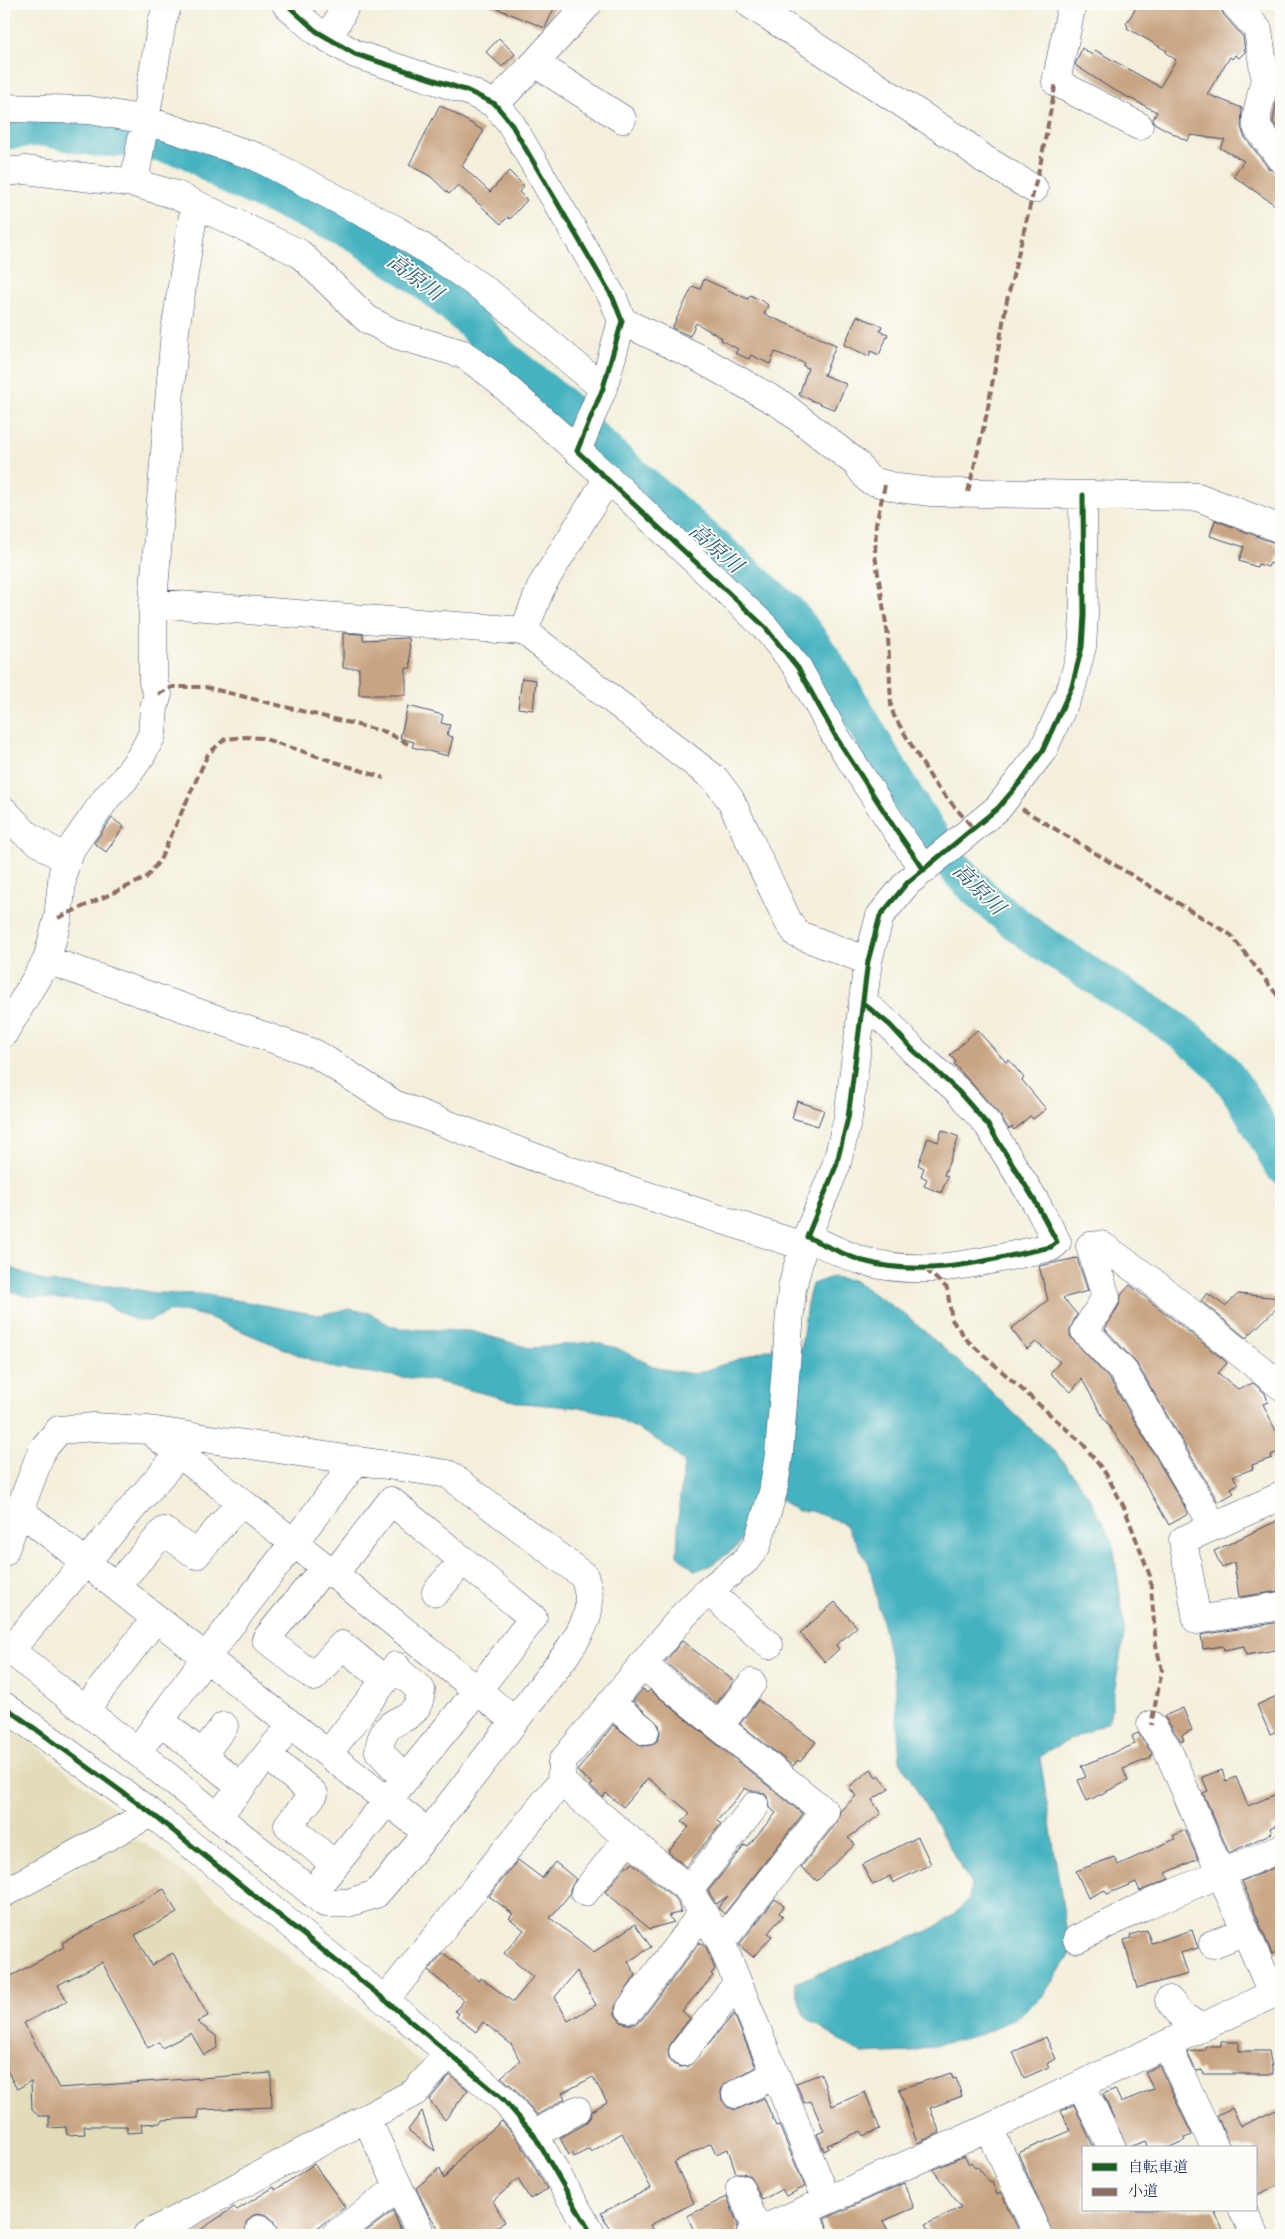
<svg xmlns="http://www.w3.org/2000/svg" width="1285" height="2239" viewBox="0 0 1285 2239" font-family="'IM FELL DW Pica','Noto Serif JP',serif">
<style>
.built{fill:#e2dcba}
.water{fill:#44b2c0;stroke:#30708f}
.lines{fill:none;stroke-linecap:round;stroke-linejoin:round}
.river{stroke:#44b2c0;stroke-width:35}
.building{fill:#c8a482;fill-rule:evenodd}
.minor-casing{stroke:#3c4c71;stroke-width:29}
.minor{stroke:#fff;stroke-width:28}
.quiet{stroke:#8d6e63;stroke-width:4;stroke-dasharray:8 4;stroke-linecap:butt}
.cycleway-casing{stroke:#fdfcf7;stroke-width:8}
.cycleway{stroke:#1b5e20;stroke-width:5}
.labels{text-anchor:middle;stroke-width:4;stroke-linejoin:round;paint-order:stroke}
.water-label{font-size:21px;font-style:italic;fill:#295d80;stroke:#fdfcf7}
</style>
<rect width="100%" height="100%" fill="#fdfcf7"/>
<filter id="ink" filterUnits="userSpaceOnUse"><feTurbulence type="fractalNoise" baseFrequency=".02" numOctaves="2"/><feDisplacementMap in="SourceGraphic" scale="10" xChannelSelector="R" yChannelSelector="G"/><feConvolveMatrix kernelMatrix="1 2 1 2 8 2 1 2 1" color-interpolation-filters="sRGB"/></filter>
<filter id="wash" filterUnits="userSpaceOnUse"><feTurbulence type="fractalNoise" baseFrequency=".0096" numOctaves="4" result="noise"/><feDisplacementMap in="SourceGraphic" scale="20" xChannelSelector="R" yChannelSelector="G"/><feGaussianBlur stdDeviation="1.12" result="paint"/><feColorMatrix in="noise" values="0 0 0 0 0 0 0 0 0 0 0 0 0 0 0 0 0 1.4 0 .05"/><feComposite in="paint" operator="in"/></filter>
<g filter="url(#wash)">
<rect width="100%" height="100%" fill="#f4efdb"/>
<!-- built -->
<path class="built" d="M 4,1722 L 120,1813 L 120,1823 L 4,1886 Z
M 131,1839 L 148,1845 L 424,2065 L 410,2083 L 262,2165 L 124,2235 L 4,2235 L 4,1907 Z"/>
<!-- water -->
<path class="water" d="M 4,1265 L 47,1282 L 124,1287 L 155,1293 L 202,1294 L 318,1315 L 350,1309 L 370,1313 L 389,1325 L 403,1329 L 471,1331 L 530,1348 L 593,1342 L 617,1348 L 657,1368 L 694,1374 L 769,1349 L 801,1348 L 807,1303 L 812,1284 L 832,1277 L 853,1280 L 907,1316 L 975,1376 L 1057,1454 L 1089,1496 L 1113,1543 L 1125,1630 L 1109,1721 L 1049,1750 L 1040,1757 L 1070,1954 L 1043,1996 L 1012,2020 L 982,2034 L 910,2052 L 862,2054 L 805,2017 L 794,1983 L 928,1931 L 952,1916 L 969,1899 L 971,1885 L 900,1761 L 894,1675 L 869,1564 L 845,1524 L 811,1511 L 796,1511 L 776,1496 L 747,1530 L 737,1547 L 711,1565 L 695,1571 L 677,1555 L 679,1506 L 684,1463 L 670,1449 L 651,1436 L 606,1413 L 584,1408 L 521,1403 L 435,1381 L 338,1369 L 313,1361 L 208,1317 L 183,1311 L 168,1312 L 149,1321 L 137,1321 L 101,1302 L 30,1297 L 4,1289 Z"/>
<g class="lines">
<!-- river -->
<path class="river" d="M 4,132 L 43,129 L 96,139 L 130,140 L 187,150 L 228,177 L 352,232 L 414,274 L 452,305 L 472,323 L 503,357 L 564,406 L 600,445 L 788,611 C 839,671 872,743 914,809 C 931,835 949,863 971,885 C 1013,926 1063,957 1112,988 C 1148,1010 1183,1031 1214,1060 C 1240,1086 1263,1133 1281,1166"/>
</g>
<g id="blocks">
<!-- building -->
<path class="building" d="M 486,4 L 556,4 L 545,28 Z
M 1138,4 L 1220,4 L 1223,14 L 1243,37 L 1245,52 L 1239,58 L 1235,55 L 1232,59 L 1230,57 L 1207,94 L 1242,108 L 1241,127 L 1244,136 L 1269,169 L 1281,174 L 1281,209 L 1233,176 L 1244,161 L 1220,148 L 1225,140 L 1191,135 L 1187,141 L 1154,123 L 1153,119 L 1157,112 L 1110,88 L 1075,65 L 1082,48 L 1092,55 L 1095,50 L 1160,87 L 1176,60 L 1166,53 L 1167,51 L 1127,28 L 1128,26 L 1126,24 Z
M 499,38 L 515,54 L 502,67 L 486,52 Z
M 1280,71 L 1281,71 L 1281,133 L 1273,122 L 1280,81 Z
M 440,105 L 484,131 L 462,166 L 490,192 L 509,171 L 524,186 L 519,192 L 527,200 L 510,219 L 508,217 L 501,224 L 458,185 L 449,194 L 430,176 L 409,165 Z
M 704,279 L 748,299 L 750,295 L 764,302 L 768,305 L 764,314 L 836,345 L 824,375 L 846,384 L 835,410 L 799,395 L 808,368 L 803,366 L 804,363 L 775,352 L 770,364 L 751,355 L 749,359 L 735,353 L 738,349 L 721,340 L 722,338 L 696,323 L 690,336 L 672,328 L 693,286 L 700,289 Z
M 857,316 L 882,326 L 880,331 L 888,334 L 879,355 L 871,351 L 869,356 L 844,345 Z
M 1215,520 L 1277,544 L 1275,547 L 1280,549 L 1274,565 L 1270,563 L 1268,567 L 1258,564 L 1257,567 L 1239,561 L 1244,547 L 1210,536 Z
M 343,633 L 363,634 L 363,640 L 409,638 L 411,668 L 406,668 L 406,695 L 359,695 L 359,668 L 343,668 Z
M 522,678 L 536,680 L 533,710 L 518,708 Z
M 408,706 L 443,715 L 441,723 L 450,725 L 447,735 L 453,737 L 448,756 L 412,747 L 414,742 L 400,738 Z
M 112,818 L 124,827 L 106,852 L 94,843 Z
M 977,1030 L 1006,1062 L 1009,1060 L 1024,1078 L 1022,1080 L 1046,1109 L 1033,1119 L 1030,1116 L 1014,1130 L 1012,1127 L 1009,1129 L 1000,1115 L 954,1064 L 956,1062 L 950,1055 Z
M 797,1101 L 824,1110 L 818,1126 L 792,1118 Z
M 942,1130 L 959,1137 L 944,1175 L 948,1176 L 941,1193 L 924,1186 L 927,1179 L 921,1176 L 924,1168 L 918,1165 L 928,1138 L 938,1142 Z
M 1077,1258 L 1088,1291 L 1063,1298 L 1077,1314 L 1070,1329 L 1070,1336 L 1111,1381 L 1184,1505 L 1188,1514 L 1169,1525 L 1124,1447 L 1104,1419 L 1082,1379 L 1071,1392 L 1050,1373 L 1060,1362 L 1036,1342 L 1027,1349 L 1011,1329 L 1048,1300 L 1039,1266 Z
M 1130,1285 L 1223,1359 L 1227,1363 L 1218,1373 L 1238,1389 L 1253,1383 L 1265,1393 L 1268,1402 L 1263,1404 L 1276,1431 L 1281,1430 L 1281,1451 L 1271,1455 L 1272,1458 L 1252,1465 L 1253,1469 L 1233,1476 L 1238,1484 L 1231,1488 L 1234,1493 L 1218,1502 L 1137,1364 L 1105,1329 L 1119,1305 L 1121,1295 Z
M 1207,1293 L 1225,1306 L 1238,1294 L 1281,1298 L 1281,1304 L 1246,1338 L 1201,1301 Z
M 1281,1519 L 1281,1591 L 1239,1597 L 1234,1562 L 1222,1568 L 1214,1551 Z
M 835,1602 L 857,1627 L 836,1645 L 839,1649 L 825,1662 L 800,1633 Z
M 1281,1622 L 1281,1649 L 1246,1655 L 1244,1646 L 1224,1650 L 1223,1646 L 1203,1649 L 1201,1635 Z
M 682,1641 L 734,1681 L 716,1704 L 665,1662 Z
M 643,1689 L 647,1693 L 650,1690 L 803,1814 L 724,1914 L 718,1908 L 728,1896 L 716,1904 L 708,1891 L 745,1845 L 747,1847 L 776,1813 L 770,1808 L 769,1800 L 765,1794 L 758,1791 L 750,1791 L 745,1788 L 717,1821 L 721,1824 L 686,1867 L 668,1852 L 689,1827 L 682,1822 L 690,1813 L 648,1778 L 623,1807 L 606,1793 L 603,1797 L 590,1786 L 593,1784 L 577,1771 L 613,1725 L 642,1746 L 651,1745 L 657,1741 L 660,1733 L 659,1725 L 633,1701 Z
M 1281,1694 L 1281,1729 L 1270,1734 L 1257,1705 Z
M 758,1700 L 816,1742 L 800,1762 L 798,1760 L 793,1766 L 740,1724 Z
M 1183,1708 L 1192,1730 L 1182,1735 L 1184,1740 L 1181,1741 L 1164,1716 Z
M 1138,1733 L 1153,1755 L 1150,1756 L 1151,1758 L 1123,1769 L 1128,1781 L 1087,1801 L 1078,1780 L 1086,1777 L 1081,1766 L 1135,1744 L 1132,1736 Z
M 871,1769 L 876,1777 L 879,1775 L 889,1789 L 872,1800 L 881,1814 L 848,1838 L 855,1844 L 817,1881 L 801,1867 L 837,1822 L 840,1811 L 856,1796 L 849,1787 Z
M 1222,1770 L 1226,1781 L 1236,1777 L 1248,1806 L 1281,1792 L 1281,1823 L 1270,1828 L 1272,1833 L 1229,1853 L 1203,1793 L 1208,1791 L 1202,1777 Z
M 1185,1830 L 1198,1859 L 1166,1873 L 1169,1879 L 1140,1891 L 1136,1882 L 1107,1894 L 1105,1890 L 1088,1898 L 1076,1871 L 1114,1857 L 1118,1865 L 1175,1839 L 1173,1836 Z
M 918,1837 L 931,1864 L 893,1883 L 890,1876 L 873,1885 L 862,1865 Z
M 518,1860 L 542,1878 L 555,1862 L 576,1879 L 570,1889 L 570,1894 L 550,1918 L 594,1952 L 635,1924 L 651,1947 L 628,1962 L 636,1975 L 615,2007 L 615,2015 L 621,2022 L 628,2024 L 636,2024 L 642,2019 L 700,1942 L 706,1947 L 715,1969 L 711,1974 L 713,1976 L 682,2011 L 690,2018 L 671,2043 L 668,2050 L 669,2058 L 673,2064 L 680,2067 L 689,2066 L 734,2014 L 756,2067 L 723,2085 L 721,2092 L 722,2100 L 727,2107 L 735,2110 L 764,2098 L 776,2126 L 779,2125 L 805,2187 L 786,2196 L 782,2189 L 762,2200 L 750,2176 L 743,2173 L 736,2173 L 728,2149 L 716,2154 L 711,2143 L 674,2162 L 694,2203 L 650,2225 L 656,2235 L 613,2235 L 601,2213 L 651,2188 L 622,2133 L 591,2152 L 589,2149 L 574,2157 L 572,2153 L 569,2155 L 560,2138 L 585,2124 L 590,2118 L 592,2111 L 607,2102 L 593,2077 L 562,2093 L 565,2099 L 537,2115 L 515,2089 L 501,2077 L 520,2061 L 512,2045 L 483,2022 L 476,2032 L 456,2017 L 459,2014 L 455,2011 L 464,2000 L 428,1971 L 443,1953 L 479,1981 L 481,1978 L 513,2002 L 533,1977 L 504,1953 L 524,1930 L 509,1918 L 513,1914 L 489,1896 ZM 577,1971 L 596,2005 L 568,2021 L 555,1997 Z
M 632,1863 L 677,1900 L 681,1912 L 668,1916 L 674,1922 L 650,1929 L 605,1892 L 627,1865 L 629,1867 Z
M 1278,1866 L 1281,1874 L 1281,1950 L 1272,1954 L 1242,1881 Z
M 164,1889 L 177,1913 L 135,1935 L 151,1965 L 173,1953 L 208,2016 L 197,2022 L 216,2036 L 217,2048 L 204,2055 L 191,2033 L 162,2048 L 159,2042 L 148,2048 L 102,1962 L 58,1985 L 67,2001 L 24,2023 L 59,2088 L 271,2073 L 272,2107 L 198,2110 L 198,2118 L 162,2120 L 161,2123 L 141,2124 L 142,2132 L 127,2133 L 127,2126 L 84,2126 L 85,2134 L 67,2135 L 66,2127 L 49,2128 L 49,2116 L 39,2116 L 32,2110 L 31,2081 L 17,2089 L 4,2065 L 4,1980 L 64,1947 L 62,1943 Z
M 775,1899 L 784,1906 L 779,1913 L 783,1916 L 768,1933 L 772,1936 L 753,1957 L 739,1945 Z
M 1147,1930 L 1151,1943 L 1192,1930 L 1198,1948 L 1181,1953 L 1188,1974 L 1137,1988 L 1124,1940 L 1131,1938 L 1130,1935 Z
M 1046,2037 L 1056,2059 L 1047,2063 L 1049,2067 L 1024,2078 L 1013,2052 Z
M 1221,2042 L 1239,2042 L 1239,2051 L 1269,2051 L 1273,2074 L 1203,2074 L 1202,2070 L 1196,2071 L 1187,2052 L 1205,2050 L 1205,2046 L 1221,2046 Z
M 1159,2065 L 1192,2135 L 1184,2138 L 1185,2140 L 1168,2148 L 1149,2148 L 1146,2141 L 1127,2148 L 1103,2094 L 1115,2089 L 1121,2102 L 1153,2089 L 1145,2072 Z
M 951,2073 L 953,2079 L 956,2078 L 962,2096 L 930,2108 L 940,2133 L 917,2143 L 899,2089 Z
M 821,2074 L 832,2106 L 865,2092 L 880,2129 L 863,2136 L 861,2131 L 827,2145 L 829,2148 L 824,2151 L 817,2134 L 824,2131 L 811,2101 L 804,2103 L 796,2083 Z
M 450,2075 L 468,2090 L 445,2120 L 429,2100 Z
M 1074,2105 L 1094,2148 L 1084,2148 L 1084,2210 L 1214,2210 L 1225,2235 L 1053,2235 L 1018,2153 L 1070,2131 L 1061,2111 Z
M 1232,2108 L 1241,2126 L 1281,2108 L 1281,2184 L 1256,2195 L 1256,2148 L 1230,2148 L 1217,2115 Z
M 422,2111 L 435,2151 L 408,2130 Z
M 502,2121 L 521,2144 L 547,2189 L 530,2199 L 518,2179 L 493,2201 L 505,2222 L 480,2235 L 443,2235 L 429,2215 L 416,2188 L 440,2168 L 444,2179 L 464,2153 Z
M 964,2156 L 969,2164 L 971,2162 L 975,2167 L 977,2166 L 990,2183 L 992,2182 L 997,2195 L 1001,2193 L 1021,2235 L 931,2235 L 925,2225 L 961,2207 L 933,2170 Z
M 314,2164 L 345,2207 L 308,2235 L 279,2235 L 273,2220 L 267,2215 L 259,2213 L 252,2216 L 246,2222 L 246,2235 L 193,2235 L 234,2207 L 237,2210 L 274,2187 L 275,2190 Z
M 904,2183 L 914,2208 L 883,2221 L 890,2235 L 831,2235 L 824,2219 Z
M 727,2197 L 738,2225 L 735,2235 L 696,2235 L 687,2216 Z
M 393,2211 L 403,2235 L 361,2235 Z"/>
</g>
</g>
<g filter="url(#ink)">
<use href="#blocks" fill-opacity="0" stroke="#3c4c71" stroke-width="1"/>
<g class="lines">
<defs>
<path id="minor" d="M 286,4 L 316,31 L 355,54 L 468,91 L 495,104 L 510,122 L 613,298 L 622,321 L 603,388 L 577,451
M 750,4 L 962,142 L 984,159 L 1034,189
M 1072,4 L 1056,82 L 1139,126
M 1235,4 L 1258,30 L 1265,78 L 1257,115 L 1257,127 L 1281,159
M 329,39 L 346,4
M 535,63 L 622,119
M 495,104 L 535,63 L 588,4
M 4,108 L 89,110 L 146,120 L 257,157 L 396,230 L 445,262 L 492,295 L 603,388
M 4,172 L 25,170 L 134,183 L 176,195 L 299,253 L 367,319 L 397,335 L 463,354 L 492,375 L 608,478 L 765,627 L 798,668 L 836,737 L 894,827 L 924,870
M 134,183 L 162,22 L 168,4
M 622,321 L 697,357 L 782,405 L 856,463 L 869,480 L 898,488 L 931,492 L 1198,497 L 1281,529
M 153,603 L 524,631 L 715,779 L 730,799 L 788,921 L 797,934 L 868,961
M 524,631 L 542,585 L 608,478
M 4,811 L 25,833 L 67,861
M 47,960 L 58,918 L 63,872 L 72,847 L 108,796 L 123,781 L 141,756 L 152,735 L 154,708 L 158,694 L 153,682 L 153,603 L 160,512 L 175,331 L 193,216 L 199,206
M 4,1033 L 47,960 L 316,1054 L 394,1104 L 571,1171 L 803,1246
M 807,1237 C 825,1245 844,1255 863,1261 C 927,1279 989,1260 1051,1247 L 1057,1242 L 1035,1201 L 988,1125 L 958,1091 L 913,1050 L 890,1025 L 864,1004
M 150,1431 L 334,1574 L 515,1721
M 1281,1496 L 1183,1540 L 1197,1620 L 1281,1606
M 18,1509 L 428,1833
M 1213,1525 L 1124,1372 L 1085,1331 L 1106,1297 L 1090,1246 L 1101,1245 L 1149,1279 L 1281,1386
M 4,1552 L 42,1450 L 59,1430 L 94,1427 L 149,1430 L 448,1474 L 584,1576 C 597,1610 583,1628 565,1656 L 428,1833 L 376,1894 L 348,1903 L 325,1903 L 4,1645
M 325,1567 L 266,1639 L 314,1677 L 342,1645 L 385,1680
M 116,1586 L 164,1531 L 196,1555 L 240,1503
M 708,1591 L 769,1645
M 436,1592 L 463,1560
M 10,1650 L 179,1454
M 643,1665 L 825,1812 L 721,1942
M 395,1668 L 421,1690 C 418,1731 383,1708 379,1751 L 405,1779
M 611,1703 L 645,1731
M 4,1706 L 151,1813 L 385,2000 L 503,2099 L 534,2135 L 592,2235
M 85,1710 L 156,1618
M 160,1720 L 241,1787
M 1151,1725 L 1167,1748 L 1272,1993
M 719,1726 L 752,1683
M 137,1752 L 206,1657 L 357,1460
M 328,1754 L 396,1666
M 202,1755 L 224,1726
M 267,1755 L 314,1794 L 288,1825 L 335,1865
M 561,1782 L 689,1890 L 721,1942 L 827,2200
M 217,1817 L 279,1740
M 689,1890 L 755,1806
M 585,1892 L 628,1838
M 4,1893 L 151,1813
M 312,1893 L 477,1691 L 533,1618 L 391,1501 L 334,1574
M 1077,1939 L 1144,1906 L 1281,1848
M 1213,1944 L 1245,1931
M 385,2000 L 561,1782 L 562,1762 L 682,1617 L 708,1591 L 746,1560 L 757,1545 L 773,1492 L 779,1454 L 792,1288 L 803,1246 L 836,1166 L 848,1118 L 868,961 L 880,916 L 907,883 L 998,808 L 1043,750 L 1072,686 L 1082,647 L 1084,615 L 1083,495
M 1169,2000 L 1181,2015 L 1201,2028
M 630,2009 L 703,1912
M 1167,2045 L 1215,2148
M 683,2052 L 737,1984
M 1081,2085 L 1112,2148
M 736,2094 L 775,2075
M 366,2118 L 419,2230
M 989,2128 L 1038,2235
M 534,2135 L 577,2110
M 740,2188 L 758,2232
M 1243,2210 L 1255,2235
M 803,2211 L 815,2235
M 260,2229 L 264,2235
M 147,2235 L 415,2092 L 449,2053
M 335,2235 L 398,2188
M 750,2235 L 989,2128 L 1281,1990"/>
</defs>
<!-- minor casing -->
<use href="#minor" class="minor-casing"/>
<!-- minor -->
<use href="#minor" class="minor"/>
<!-- quiet -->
<path class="quiet" d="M 885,485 L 876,524 L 875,555 L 888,636 L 891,706 L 894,716 L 934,783 L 973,828
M 968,492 L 987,413 L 1007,300 L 1041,161 L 1056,82
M 158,694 L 173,687 L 205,687 L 386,732 L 408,744
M 1022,809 L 1231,935 L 1281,1000
M 58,918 L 146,878 L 160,860 L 208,754 L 225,739 L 245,737 L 262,738 L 384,778
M 925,1269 L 947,1288 L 952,1320 L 968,1341 L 1083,1444 L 1106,1474 L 1124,1507 L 1150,1576 L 1156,1645 L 1162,1670 L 1151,1725"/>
<defs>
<path id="cycleway" d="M 286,4 L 316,31 L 355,54 L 468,91 L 495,104 L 510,122 L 613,298 L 622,321 L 603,388 L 577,451 L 765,627 L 798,668 L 836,737 L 894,827 L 924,870
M 864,1004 L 890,1025 L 913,1050 L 958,1091 L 988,1125 L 1035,1201 L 1057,1242 L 1051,1247 C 989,1260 927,1279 863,1261 C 844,1255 825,1245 807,1237 L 836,1166 L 848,1118 L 868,961 L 880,916 L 907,883 L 998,808 L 1021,781 L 1043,750 L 1072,686 L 1082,647 L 1084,615 L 1083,495
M 4,1706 L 151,1813 L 385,2000 L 503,2099 L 534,2135 L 592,2235"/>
</defs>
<!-- cycleway casing -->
<use href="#cycleway" class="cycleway-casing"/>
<!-- cycleway -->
<use href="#cycleway" class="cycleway"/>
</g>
</g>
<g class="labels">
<!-- water labels -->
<g class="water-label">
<text transform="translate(415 277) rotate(37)" y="7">高原川</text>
<text transform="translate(716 548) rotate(41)" y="7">高原川</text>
<text transform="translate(979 889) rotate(45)" y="7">高原川</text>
</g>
</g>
<!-- margin -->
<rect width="1285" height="2239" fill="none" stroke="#fdfcf7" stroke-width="20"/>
<!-- legend -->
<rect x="1082" y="2146" width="175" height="65" fill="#fdfcf7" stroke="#a3aaba"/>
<rect x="1092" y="2163" width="25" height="8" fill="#1b5e20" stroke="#a3aaba"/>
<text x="1128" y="2172" font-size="15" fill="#1b2f5e">自転車道</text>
<rect x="1092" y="2188" width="25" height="8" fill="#8d6e63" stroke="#a3aaba"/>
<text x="1128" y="2196" font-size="15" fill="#1b2f5e">小道</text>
</svg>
